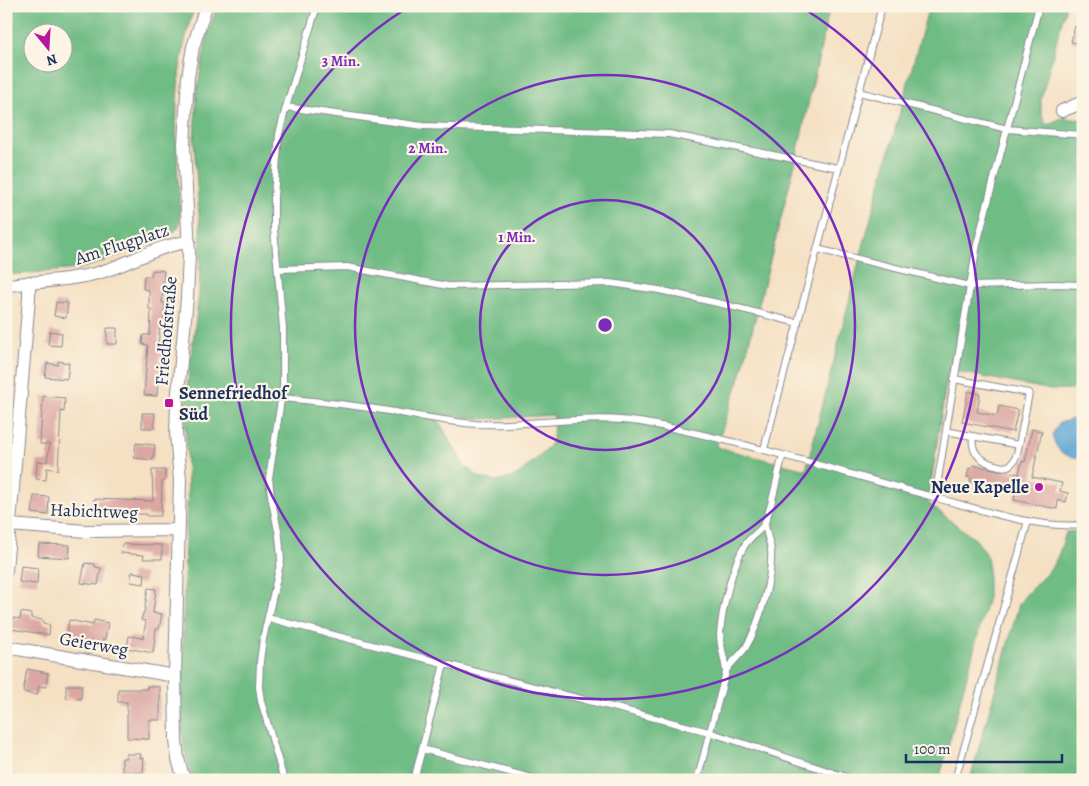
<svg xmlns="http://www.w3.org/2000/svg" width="1089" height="786" viewBox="0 0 1089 786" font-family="Alegreya,serif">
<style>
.forest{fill:#6fbc85;stroke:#457672;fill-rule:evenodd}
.water{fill:#5ca6d4;stroke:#3c6a99}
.building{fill:#dba7a3}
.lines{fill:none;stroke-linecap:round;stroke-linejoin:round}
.service-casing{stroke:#888890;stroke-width:8}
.minor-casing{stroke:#888890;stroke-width:14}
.service{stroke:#fff;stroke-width:6}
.minor{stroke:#fff;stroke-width:12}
.ring{fill:none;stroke:#7b2cbf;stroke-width:2.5}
.poi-dot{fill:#b5179e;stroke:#fcf5e5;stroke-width:2}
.labels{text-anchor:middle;stroke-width:4.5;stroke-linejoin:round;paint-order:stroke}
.street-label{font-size:18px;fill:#1b2f5e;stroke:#fcf5e5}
.poi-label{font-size:18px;font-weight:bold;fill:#1b2f5e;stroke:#fcf5e5;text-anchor:start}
.centre{fill:#7b2cbf;stroke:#fcf5e5;stroke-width:2.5}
.ring-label{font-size:15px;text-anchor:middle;font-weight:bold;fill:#7b2cbf;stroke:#fcf5e5;stroke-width:4.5;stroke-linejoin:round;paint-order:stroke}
</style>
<rect width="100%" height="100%" fill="#fcf5e5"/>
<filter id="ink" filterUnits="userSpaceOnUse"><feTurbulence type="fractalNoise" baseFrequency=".02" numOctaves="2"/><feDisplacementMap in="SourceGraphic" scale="10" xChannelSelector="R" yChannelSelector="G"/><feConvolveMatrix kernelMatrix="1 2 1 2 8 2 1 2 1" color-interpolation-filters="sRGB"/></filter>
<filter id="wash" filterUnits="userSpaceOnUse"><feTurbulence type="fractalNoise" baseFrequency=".0096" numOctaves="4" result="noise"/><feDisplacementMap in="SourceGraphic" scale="20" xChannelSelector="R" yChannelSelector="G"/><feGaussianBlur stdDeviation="1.12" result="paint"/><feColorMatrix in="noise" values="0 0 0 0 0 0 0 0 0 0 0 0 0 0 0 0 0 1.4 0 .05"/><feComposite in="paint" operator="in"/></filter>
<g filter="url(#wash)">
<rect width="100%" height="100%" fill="#f5e0c3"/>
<!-- forest -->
<path class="forest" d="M 6,6 L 195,6 C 169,79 177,147 180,222 L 178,228 L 169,236 L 96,264 L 78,269 L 6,275 ZM 32,32 L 62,32 L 62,62 L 32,62 Z
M 217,6 L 830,6 L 795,163 L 741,374 L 716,447 L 806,470 L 861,254 L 929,6 L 1066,6 L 1041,99 L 1041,113 L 1046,125 L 1062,118 L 1083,120 L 1083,388 L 1051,390 L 948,370 L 928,503 L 976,540 L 984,550 L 988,561 L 988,597 L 939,780 L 192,780 L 185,752 L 181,723 L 185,540 L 188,494 L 185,404 L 199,294 L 201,243 L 194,141 L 197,90 L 207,37 ZM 435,414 L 485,419 L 554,415 L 553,439 L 546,451 L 516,476 L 500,481 L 482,479 L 464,466 Z
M 1083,531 L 1083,780 L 970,780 L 1019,604 C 1028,590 1041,581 1051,568 C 1059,558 1062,544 1066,532 Z"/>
<!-- water -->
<path class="water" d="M 1083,416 L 1083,458 C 1065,457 1057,453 1052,435 L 1059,423 Z"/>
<g id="blocks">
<!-- building -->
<path class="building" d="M 1075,26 L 1083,28 L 1083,45 L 1071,42 Z
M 155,270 L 164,271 L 162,303 L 165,303 L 163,325 L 160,325 L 158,346 L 160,346 L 157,396 L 144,395 L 148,345 L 142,344 L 143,335 L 150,335 L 151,310 L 149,309 L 149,290 L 143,289 L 144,276 L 151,276 L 152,271 Z
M 56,302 L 68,303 L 66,318 L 54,316 Z
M 107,328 L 117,328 L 117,344 L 107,344 Z
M 50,331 L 62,333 L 61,346 L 48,345 Z
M 58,361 L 69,363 L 67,379 L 45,377 L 47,363 L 58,365 Z
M 968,391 L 980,394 L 977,412 L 997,416 L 999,406 L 1018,410 L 1013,432 L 962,422 Z
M 43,396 L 65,398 L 64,412 L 61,411 L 58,470 L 47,468 L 46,480 L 36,479 L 37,461 L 47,462 L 50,444 L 40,444 Z
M 142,413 L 155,413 L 154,428 L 142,428 Z
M 1032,429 L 1042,431 L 1032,477 L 1062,483 L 1060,491 L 1068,493 L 1066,502 L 1058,500 L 1057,509 L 1014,500 L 1016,492 L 970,482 L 971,478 L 967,477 L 969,468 L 972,469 L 973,465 L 1019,474 L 1022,461 L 1025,462 Z
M 136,443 L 155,445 L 153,460 L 134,458 Z
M 152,470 L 165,470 L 165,481 L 162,482 L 161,516 L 147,516 L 147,514 L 93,514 L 94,499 L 153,501 Z
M 34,496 L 49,497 L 48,515 L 32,513 Z
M 39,544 L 70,545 L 69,558 L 38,556 Z
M 122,544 L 162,545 L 162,559 L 143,559 L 144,555 L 121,553 Z
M 85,563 L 95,564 L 95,567 L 101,568 L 98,585 L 81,583 Z
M 21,566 L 38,568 L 37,584 L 19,582 Z
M 132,572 L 145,574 L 144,584 L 130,582 Z
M 148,588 L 156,589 L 153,613 L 162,614 L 159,629 L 156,629 L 153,653 L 127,648 L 129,636 L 143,638 L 146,621 L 141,620 L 143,613 L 144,613 Z
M 21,612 L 31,614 L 31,618 L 43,620 L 43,623 L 50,625 L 49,635 L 11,629 L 13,618 L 20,619 Z
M 69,620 L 93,625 L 94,620 L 108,623 L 105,640 L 103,639 L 102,645 L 66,638 Z
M 27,669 L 48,673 L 46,687 L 39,686 L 37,695 L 23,692 Z
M 66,685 L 82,685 L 81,699 L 66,698 Z
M 147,686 L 160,687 L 160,720 L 149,720 L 149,739 L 127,738 L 127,702 L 118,702 L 118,689 L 147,689 Z
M 126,754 L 141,754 L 140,758 L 144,758 L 143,773 L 122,772 L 122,758 L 126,758 Z"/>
</g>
</g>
<g filter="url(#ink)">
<use href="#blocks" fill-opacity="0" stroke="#888890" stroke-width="1"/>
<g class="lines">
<defs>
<path id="service" d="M 859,92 L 1007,129 L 1083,135
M 286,107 L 423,126 L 669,134 L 838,168
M 817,249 L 970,286 L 1054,284 L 1083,285
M 278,269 L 347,267 L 448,286 L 610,283 L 659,290 L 722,304 L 798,323
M 177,392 C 239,394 301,398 362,407 C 400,412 438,421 476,424 C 535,427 593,412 651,424 C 747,442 840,472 933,497 C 978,509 1036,529 1083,525
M 946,431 L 1019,445 L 1029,393 L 954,379
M 973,437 C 970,454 984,463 999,466 C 1003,467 1008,467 1011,464 C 1017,459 1017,452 1019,445
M 764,449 L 882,6
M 935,497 L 977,244 L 1039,6
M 268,618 L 709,732 L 855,780
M 726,671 C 732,661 741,655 746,647 C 759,626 773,575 771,550 C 770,542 766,533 765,524
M 422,749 L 539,780
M 284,780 L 261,701 L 259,687 L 260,661 L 263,639 L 281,560 L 279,536 L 271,496 L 269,478 L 283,387 L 283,328 L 274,230 L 274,196 L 279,134 L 286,107 L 317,6
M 414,780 L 444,664
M 697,780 L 726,672 C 725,659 720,647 720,634 C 722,609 732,566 745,545 C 750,536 762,531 765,522 C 773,504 777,475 783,455
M 955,780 L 1028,521"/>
<path id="minor" d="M 1062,111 L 1083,102
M 6,285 C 35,282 66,281 94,274 C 127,266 156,245 189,242
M 10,525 L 86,531 L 178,530
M 6,570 L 29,298 L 29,282
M 6,647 L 175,676
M 184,780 L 178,759 L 176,740 L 175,676 L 180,480 L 176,433 L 177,403 L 187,298 L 189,254 L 184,144 L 188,77 L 193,47 L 206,6"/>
</defs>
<!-- service casing -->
<use href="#service" class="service-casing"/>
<!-- minor casing -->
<use href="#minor" class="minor-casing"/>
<!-- service -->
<use href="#service" class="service"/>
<!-- minor -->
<use href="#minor" class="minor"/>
</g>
</g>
<!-- distance rings -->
<g class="ring">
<circle cx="605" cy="325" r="125"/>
<circle cx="605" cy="325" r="250"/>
<path d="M803 8A374 374 0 1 1 407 8"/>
</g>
<!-- markers -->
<g class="poi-dot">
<rect x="164" y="398" width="10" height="10" rx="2.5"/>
<circle cx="1039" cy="487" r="5"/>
</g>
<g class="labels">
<!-- street labels -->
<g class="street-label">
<text transform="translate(122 244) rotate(-18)" y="6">Am Flugplatz</text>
<text transform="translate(166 331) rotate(-85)" y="6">Friedhofstraße</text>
<text transform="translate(94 511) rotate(2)" y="6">Habichtweg</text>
<text transform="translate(94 644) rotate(10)" y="6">Geierweg</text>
</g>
<!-- poi labels -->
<g class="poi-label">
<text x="179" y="399">Sennefriedhof<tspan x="179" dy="21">Süd</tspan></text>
<text x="1029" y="493" text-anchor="end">Neue Kapelle</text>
</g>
</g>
<circle cx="605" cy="325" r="8" class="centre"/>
<g class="ring-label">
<text x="341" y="66">3 Min.</text>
<text x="428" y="153">2 Min.</text>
<text x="517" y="242">1 Min.</text>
</g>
<!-- margin -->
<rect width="1089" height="786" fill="none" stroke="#fcf5e5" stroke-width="25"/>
<!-- north arrow -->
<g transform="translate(48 48) rotate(162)"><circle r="24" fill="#fcf5e5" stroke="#a2a6af"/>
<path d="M0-4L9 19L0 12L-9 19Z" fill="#b5179e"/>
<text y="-8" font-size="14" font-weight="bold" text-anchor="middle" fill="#1b2f5e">N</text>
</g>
<!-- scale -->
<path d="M906 754v8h156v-8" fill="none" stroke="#1b2f5e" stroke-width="2.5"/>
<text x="914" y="754" font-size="15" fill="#1b2f5e" stroke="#fcf5e5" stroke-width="4" paint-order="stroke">100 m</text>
</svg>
